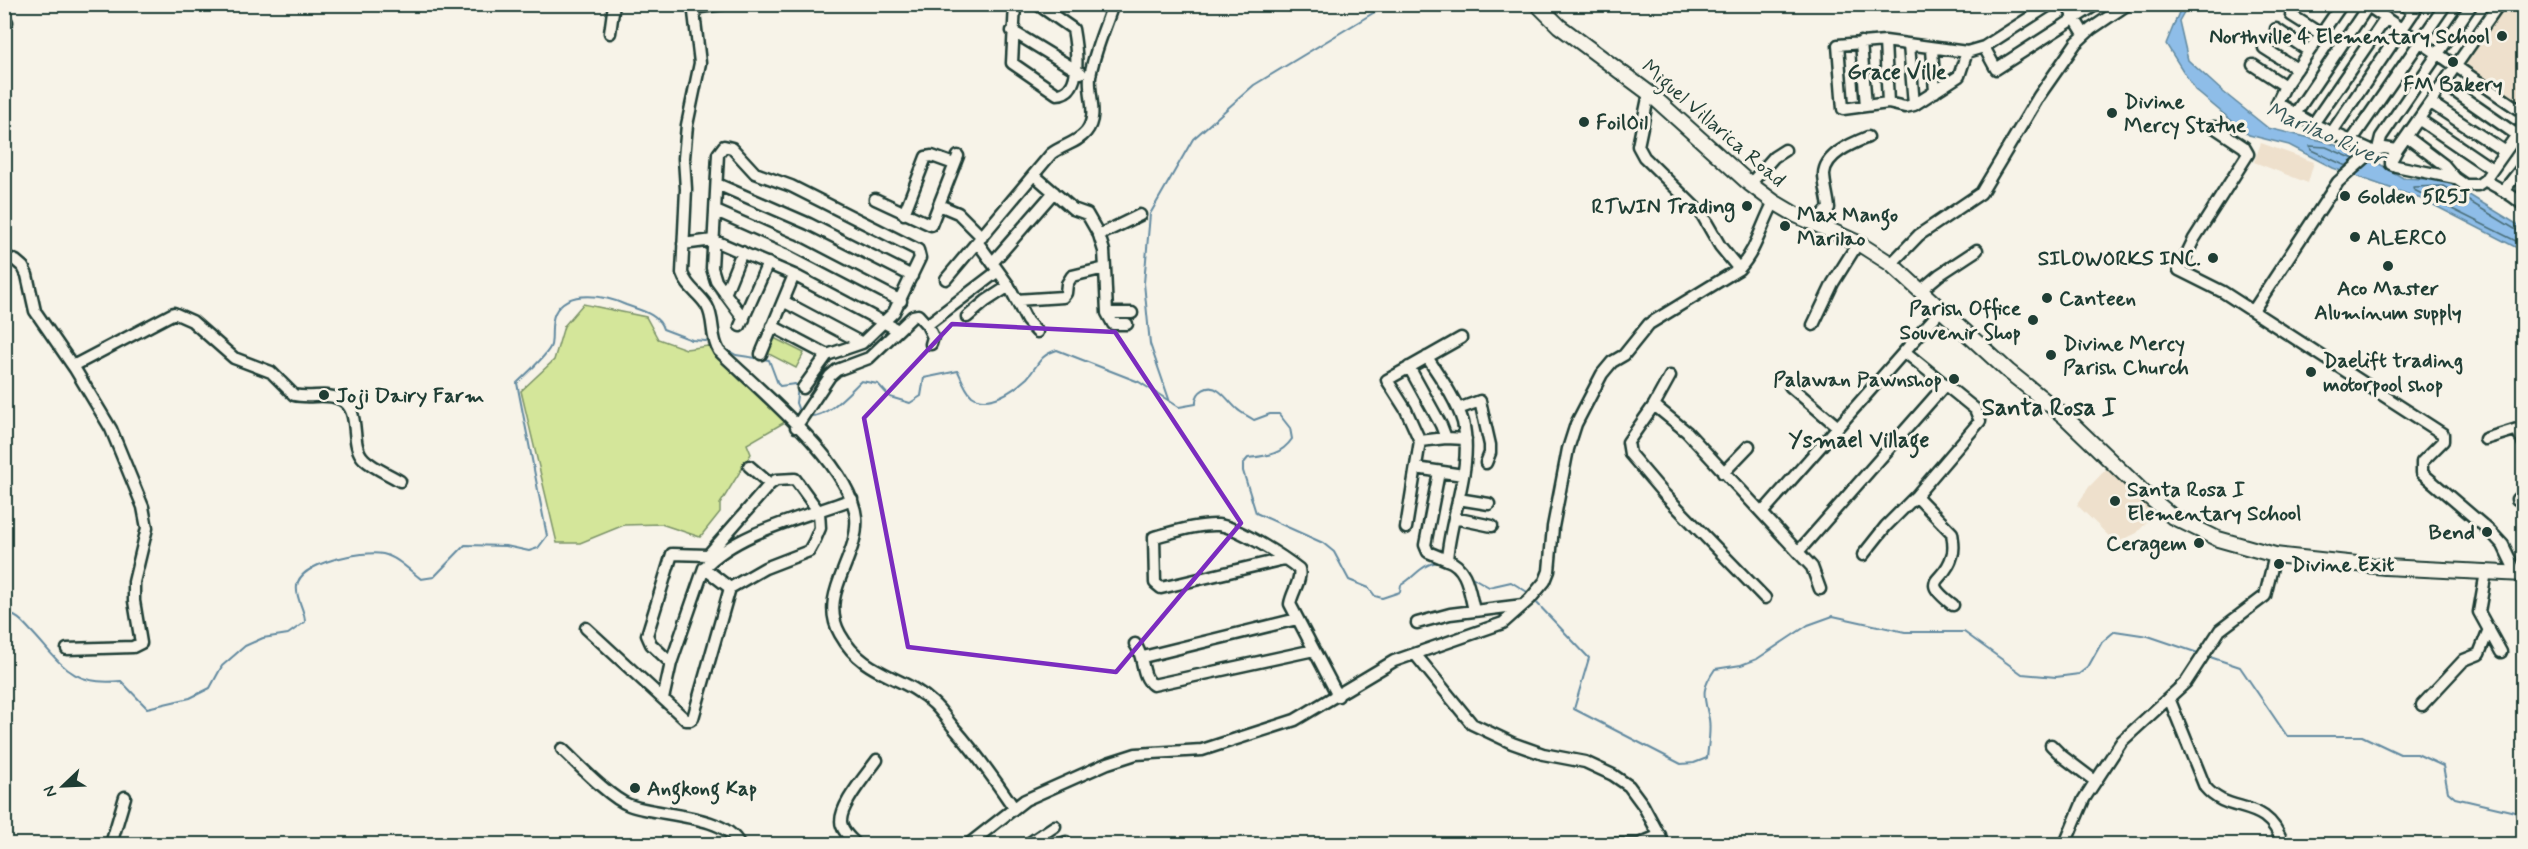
<svg xmlns="http://www.w3.org/2000/svg" width="2528" height="849" viewBox="0 0 2528 849" font-family="Mynerve,sans-serif">
<style>
.built{fill:#eee0cc}
.green{fill:#d4e69a;stroke:#7a9267;stroke-width:1.5}
.water{fill:#8ebde8;stroke:#628aa0;stroke-width:1.5}
.lines{fill:none;stroke-linecap:round;stroke-linejoin:round}
.shore{stroke:#4b707c;stroke-width:1.5}
.stream{stroke:#628aa0;stroke-width:2}
.minor-casing{stroke:#1f3d34;stroke-width:15}
.major-casing{stroke:#1f3d34;stroke-width:18}
.minor{stroke:#f7f3e8;stroke-width:10}
.major{stroke:#f7f3e8;stroke-width:14}
.marked{fill:none;stroke:#7b2cbf;stroke-width:4.5;stroke-linejoin:round}
.poi-dot{fill:#1f3d34;stroke:#f7f3e8;stroke-width:2}
.labels{text-anchor:middle;stroke-width:6;stroke-linejoin:round;paint-order:stroke}
.poi-label{font-size:21px;font-weight:bold;fill:#1f3d34;stroke:#f7f3e8;text-anchor:start}
.street-label{font-size:21px;fill:#1f3d34;stroke:#f7f3e8}
.neighbourhood-label{font-size:22px;font-weight:bold;fill:#1f3d34;stroke:#f7f3e8}
.water-label{font-size:22px;font-style:italic;fill:#355758;stroke:#f7f3e8}
.quarter-label{font-size:24px;font-weight:bold;fill:#1f3d34;stroke:#f7f3e8}
</style>
<rect width="100%" height="100%" fill="#f7f3e8"/>
<filter id="ink" filterUnits="userSpaceOnUse"><feTurbulence type="fractalNoise" baseFrequency=".0167" numOctaves="2"/><feDisplacementMap in="SourceGraphic" scale="12" xChannelSelector="R" yChannelSelector="G"/><feConvolveMatrix kernelMatrix="1 2 1 2 8 2 1 2 1" color-interpolation-filters="sRGB"/></filter>
<g filter="url(#ink)">
<!-- built -->
<path class="built" d="M 2501,5 L 2523,6 L 2523,111 L 2459,66 Z
M 2261,143 L 2314,162 L 2308,183 L 2254,162 Z
M 2111,464 L 2158,509 L 2137,533 L 2116,543 L 2077,505 L 2089,487 Z"/>
<!-- green -->
<path class="green" d="M 583,304 L 646,317 L 658,339 L 686,349 L 708,346 L 785,422 L 747,444 L 751,454 L 720,504 L 720,512 L 700,537 L 661,524 L 624,525 L 580,543 L 557,543 L 521,391 L 554,360 L 564,326 Z
M 774,338 L 804,353 L 796,368 L 767,353 Z"/>
<!-- water -->
<path class="water" d="M 2182,5 L 2188,5 L 2179,21 L 2188,60 L 2222,91 L 2268,128 L 2327,142 L 2371,159 L 2403,178 L 2445,180 L 2523,228 L 2523,251 L 2424,200 L 2333,168 L 2289,145 L 2249,135 L 2195,90 L 2166,44 Z"/>
<g class="lines">
<!-- shore -->
<path class="shore" d="M 2346,166 L 2311,150 L 2310,146 L 2326,147 L 2354,159
M 2524,232 L 2518,231 L 2444,186 L 2413,187 L 2414,190 L 2524,245"/>
<!-- stream -->
<path class="stream" d="M 722,347 L 736,355 L 769,360 L 778,384 L 780,386 L 795,384 L 798,387 L 796,403 L 799,411
M 1170,402 L 1150,344 L 1144,283 L 1150,214 L 1193,139 L 1254,85 L 1388,4
M 809,416 C 827,418 848,393 861,381 L 878,384 L 890,397 L 910,403 L 921,396 L 924,378 L 958,371 C 961,378 966,391 972,396 C 989,408 1014,390 1027,378 C 1039,365 1038,356 1057,350 L 1139,382 L 1179,407 L 1196,404 C 1195,391 1209,383 1219,391 C 1226,396 1231,404 1237,409 C 1241,413 1248,416 1254,420 L 1270,414 L 1279,414 L 1290,428 L 1292,439 C 1281,455 1267,456 1248,458 L 1243,464 L 1243,471 L 1256,513 L 1323,543 L 1334,552 L 1349,580 L 1369,588 L 1375,596 L 1382,598 L 1400,592 L 1401,585 C 1415,577 1422,563 1440,562
M 1470,576 L 1489,587 L 1511,582 L 1529,593
M 1534,600 L 1589,658 L 1574,709 L 1681,764 L 1694,763 L 1707,758 C 1708,746 1711,731 1709,719 C 1704,695 1700,691 1715,669 L 1741,665 L 1757,659 L 1808,625 L 1833,616 L 1905,632 L 1964,632 L 2022,674 L 2056,677 L 2079,674 L 2088,667 L 2102,642 L 2115,631 L 2148,636 L 2201,654
M 4,611 C 16,615 22,621 30,630 C 61,662 69,687 121,681 L 147,708 L 190,698 L 210,688 L 222,666 L 245,646 L 263,638 L 288,634 L 305,622 C 305,609 295,598 297,586 C 299,562 364,550 383,554 C 397,557 410,571 421,579 L 434,577 L 465,545 L 506,546 L 529,551 L 538,548 L 547,536 L 517,383 C 525,375 549,354 551,345 C 553,335 550,323 555,313 C 567,288 607,296 626,305 C 639,310 659,314 663,329 L 692,340 L 706,341
M 2207,656 L 2240,667 L 2287,736 L 2362,736 L 2400,754 L 2417,754 L 2443,766 L 2448,792 L 2455,798 L 2515,812 L 2524,835"/>
<defs>
<path id="minor" d="M 693,4 L 700,63 L 687,125 L 684,158 L 686,189 L 682,273 C 687,288 699,293 707,306 C 715,320 710,337 719,351 C 758,389 850,463 856,517 C 860,558 817,594 840,634 C 864,677 902,674 933,703 C 941,710 947,720 954,728 C 976,753 995,780 1014,808
M 1015,4 L 1012,63 L 1057,94 C 1084,93 1076,46 1073,29 L 1037,4
M 2066,4 L 2084,34
M 2342,4 L 2285,86 L 2277,103 L 2313,124 L 2369,149
M 2365,4 L 2524,113
M 2402,4 L 2414,12
M 694,8 L 723,4
M 2291,15 L 2321,34
M 4,17 L 7,22
M 2276,29 L 2309,51
M 1012,31 L 1081,73
M 610,33 L 614,4
M 1885,41 L 1888,103
M 1861,42 L 1866,106
M 1909,45 L 1914,105
M 1984,47 L 1996,69 L 2097,4
M 2264,48 L 2297,69
M 1932,49 L 1935,92
M 1967,52 L 1885,41 L 1838,45 L 1843,109 L 1888,103 L 1905,107 L 1914,105 L 1959,76 L 1967,52 L 1984,47 L 2051,4
M 2253,65 L 2285,86
M 2444,84 L 2517,135
M 1649,93 L 1638,146 L 1644,157 L 1701,213 L 1720,246 L 1739,269
M 2431,103 L 2505,152
M 2295,114 L 2368,6
M 2420,120 L 2492,169
M 2313,124 L 2386,18
M 2214,127 L 2244,147 L 2248,154 L 2194,239 L 2179,270 L 2223,292 L 2443,434 L 2443,441 L 2422,462 L 2422,473 L 2491,532 L 2503,545 L 2517,574
M 2332,132 L 2419,4
M 2407,137 L 2444,165 L 2455,178
M 2352,140 L 2446,4
M 2378,149 L 2381,137 L 2472,4
M 2397,150 L 2391,161 L 2391,164 L 2396,166 L 2455,178 L 2465,185 L 2478,185 L 2485,180 L 2524,125
M 1034,175 L 1073,209 L 1087,214 L 1099,235 L 1140,215
M 2485,180 C 2500,190 2510,192 2524,206
M 717,184 L 809,224 L 912,276
M 1750,184 L 1774,157 L 1785,150
M 2505,189 L 2524,165
M 875,199 L 931,225 L 958,156
M 939,205 L 958,213 L 982,237
M 716,211 L 793,245 L 901,301
M 904,214 L 926,157 L 932,156 L 954,164
M 1821,226 L 1824,213 L 1829,208 C 1828,197 1824,184 1824,174 C 1825,154 1853,143 1868,137
M 978,243 L 1009,286 L 1027,321 L 1037,332
M 683,244 L 713,240 L 794,275 L 898,330
M 4,256 L 16,261 L 23,267 L 27,275 L 35,311 L 75,369 L 111,429 L 143,507 L 147,528 L 134,582 L 134,601 L 141,643 L 133,647 L 67,649
M 993,262 L 1054,192
M 1891,264 L 1919,235 L 1981,193 L 2039,96 L 2076,43 L 2091,29 L 2128,4
M 1105,268 L 1107,313 L 1132,313
M 946,279 L 1051,154 C 1062,145 1076,144 1086,132 C 1099,116 1088,94 1090,77 C 1093,54 1106,26 1113,4
M 1920,291 L 1939,275 L 1977,250
M 725,294 L 742,252
M 1016,300 L 1063,297 L 1066,293 L 1067,284 L 1072,276 L 1105,268 L 1104,251 L 1099,235
M 783,301 L 862,343
M 2253,311 L 2338,182 L 2373,151 L 2384,148 L 2397,150 L 2499,4
M 1107,313 L 1113,324 L 1127,324
M 967,317 L 986,301 L 1009,286
M 744,319 L 716,281 L 712,268 L 718,154 L 724,146 L 732,148 L 755,173 L 791,186 L 918,250 L 920,258 L 894,312 L 862,343 L 827,355 L 803,388
M 927,325 L 933,337 L 931,344
M 1813,325 L 1833,283 L 1858,243
M 740,326 L 768,263
M 772,326 L 827,355
M 761,354 L 794,275
M 1427,357 C 1440,377 1456,399 1463,422 C 1474,467 1450,515 1447,560 C 1468,567 1469,592 1474,610
M 73,366 L 174,313 L 192,321 L 234,358 L 271,372 L 294,395 C 310,399 325,392 340,399 C 363,410 348,444 364,459 C 373,468 389,474 400,481
M 1409,367 L 1441,425 L 1446,438
M 1670,376 L 1654,405 L 1687,432 L 1798,552 L 1812,567 L 1820,589
M 1790,386 L 1838,427
M 1654,405 L 1628,442 L 1630,454 L 1664,494 L 1765,598
M 1458,409 L 1480,401 L 1490,445 L 1490,453 L 1486,463
M 796,427 L 830,376 L 837,370 L 869,358 L 913,316 L 918,315 L 927,325 L 998,271
M 2517,430 L 2524,444
M 2485,439 L 2524,427
M 1420,441 L 1446,438 L 1466,439
M 749,466 L 770,484
M 1416,468 L 1463,475
M 1439,472 L 1425,545 L 1428,552 L 1447,560
M 1723,473 L 1749,446
M 1916,496 L 1952,533 C 1953,540 1955,549 1952,556 C 1945,584 1917,577 1953,605
M 1458,499 L 1489,504
M 2517,499 L 2524,501
M 1762,513 L 1941,310
M 1454,518 L 1492,526
M 1406,528 L 1420,441 L 1406,410 L 1387,380 L 1461,338
M 1798,552 L 1945,385
M 1863,555 L 1886,526 L 1916,496 L 1980,421 L 1975,409 L 1905,352
M 1284,559 L 1161,588 L 1155,583 L 1154,537 C 1174,532 1198,524 1218,525 C 1236,526 1284,557 1299,569 C 1302,580 1292,592 1290,604 L 1338,696
M 704,568 L 730,588 L 765,568 L 809,551 L 814,542 L 820,528 L 819,512 L 795,479 L 776,480 L 770,484 L 708,555 L 709,562
M 2486,572 L 2479,612 L 2501,652
M 1417,623 L 1450,614 L 1523,605
M 586,628 L 686,720 L 690,720 L 693,718 L 730,588
M 1135,644 C 1145,656 1140,676 1153,685 L 1314,650
M 1415,654 L 1472,724 L 1512,743 L 1543,754 L 1585,762 L 1613,775 L 1629,786 L 1643,805 L 1664,844
M 1143,657 L 1297,619
M 671,663 L 651,644 L 647,635 L 672,554 L 708,555
M 2169,698 L 2205,787 C 2230,817 2266,795 2283,844
M 663,699 L 671,663 L 704,568 C 738,531 806,517 852,499
M 2422,705 L 2464,660 L 2479,654 L 2489,629
M 2051,745 L 2062,756 L 2095,781
M 562,749 C 578,764 610,798 629,805 C 658,816 725,814 739,844
M 111,844 L 125,797
M 856,844 C 851,839 844,833 842,826 C 835,810 868,773 877,760
M 969,844 L 1025,800 L 1108,763 L 1136,754 L 1202,750 L 1295,720 L 1394,661 L 1503,623 L 1530,599 L 1545,581 L 1549,571 L 1553,527 L 1568,449 L 1576,424 L 1602,374 L 1612,362 L 1624,355 L 1649,324 L 1739,269 C 1757,249 1761,226 1774,202
M 1028,844 L 1055,826
M 1061,844 L 1066,842
M 1610,844 L 1639,844 L 1660,835
M 2065,844 L 2084,799 L 2122,741 L 2186,682 L 2220,630 L 2265,596 L 2275,555"/>
<path id="major" d="M 1537,4 L 1559,26 L 1649,93 L 1750,184 L 1774,202 L 1796,215 L 1858,243 L 1891,264 L 2008,371 L 2064,416 L 2143,492 L 2173,517 L 2218,539 L 2275,555 L 2385,567 L 2524,574"/>
</defs>
<!-- minor casing -->
<use href="#minor" class="minor-casing"/>
<!-- major casing -->
<use href="#major" class="major-casing"/>
<!-- minor -->
<use href="#minor" class="minor"/>
<!-- major -->
<use href="#major" class="major"/>
</g>
</g>
<!-- marked area -->
<path class="marked" d="M 952,324 L 1115,332 L 1241,523 L 1116,672 L 908,647 L 864,418 Z"/>
<!-- markers -->
<g class="poi-dot">
<circle cx="2502" cy="36" r="6"/>
<circle cx="2453" cy="62" r="6"/>
<circle cx="2112" cy="113" r="6"/>
<circle cx="1584" cy="122" r="6"/>
<circle cx="2345" cy="196" r="6"/>
<circle cx="1747" cy="206" r="6"/>
<circle cx="1785" cy="226" r="6"/>
<circle cx="2355" cy="237" r="6"/>
<circle cx="2213" cy="258" r="6"/>
<circle cx="2388" cy="266" r="6"/>
<circle cx="2047" cy="298" r="6"/>
<circle cx="2033" cy="320" r="6"/>
<circle cx="2051" cy="355" r="6"/>
<circle cx="2311" cy="372" r="6"/>
<circle cx="1954" cy="379" r="6"/>
<circle cx="324" cy="395" r="6"/>
<circle cx="2115" cy="501" r="6"/>
<circle cx="2487" cy="532" r="6"/>
<circle cx="2199" cy="543" r="6"/>
<circle cx="2279" cy="564" r="6"/>
<circle cx="635" cy="788" r="6"/>
</g>
<g class="labels">
<!-- poi labels -->
<g class="poi-label">
<text x="2490" y="43" text-anchor="end">Northville 4 Elementary School</text>
<text x="2453" y="91" text-anchor="middle">FM Bakery</text>
<text x="2124" y="108">Divine<tspan x="2124" dy="24">Mercy Statue</tspan></text>
<text x="1596" y="129">FoilOil</text>
<text x="2357" y="203">Golden 5R5J</text>
<text x="1735" y="213" text-anchor="end">RTWIN Trading</text>
<text x="1797" y="221">Max Mango<tspan x="1797" dy="24">Marilao</tspan></text>
<text x="2367" y="244">ALERCO</text>
<text x="2201" y="265" text-anchor="end">SILOWORKS INC.</text>
<text x="2388" y="295" text-anchor="middle">Aco Master<tspan x="2388" dy="24">Aluminum supply</tspan></text>
<text x="2059" y="305">Canteen</text>
<text x="2021" y="315" text-anchor="end">Parish Office<tspan x="2021" dy="24">Souvenir Shop</tspan></text>
<text x="2063" y="350">Divine Mercy<tspan x="2063" dy="24">Parish Church</tspan></text>
<text x="2323" y="367">Daelift trading<tspan x="2323" dy="24">motorpool shop</tspan></text>
<text x="1942" y="386" text-anchor="end">Palawan Pawnshop</text>
<text x="336" y="402">Joji Dairy Farm</text>
<text x="2127" y="496">Santa Rosa I<tspan x="2127" dy="24">Elementary School</tspan></text>
<text x="2475" y="539" text-anchor="end">Bend</text>
<text x="2187" y="550" text-anchor="end">Ceragem</text>
<text x="2291" y="571">Divine Exit</text>
<text x="647" y="795">Angkong Kap</text>
</g>
<!-- street labels -->
<g class="street-label">
<text transform="translate(1714 123) rotate(41)" y="7">Miguel Villarica Road</text>
</g>
<!-- neighbourhood labels -->
<g class="neighbourhood-label">
<text x="1897" y="79">Grace Ville</text>
<text x="1859" y="447">Ysmael Village</text>
</g>
<!-- water labels -->
<g class="water-label">
<text transform="translate(2326 133) rotate(24)" y="8">Marilao River</text>
</g>
<!-- quarter labels -->
<g class="quarter-label">
<text x="2049" y="415">Santa Rosa I</text>
</g>
</g>
<!-- margin -->
<rect width="2528" height="849" fill="none" stroke="#f7f3e8" stroke-width="24"/>
<rect x="12" y="12" width="2504" height="825" fill="none" stroke="#1f3d34" stroke-width="2" filter="url(#ink)"/>
<!-- north arrow -->
<g transform="translate(63 786) rotate(247)" stroke="#f7f3e8" stroke-width="4.5" paint-order="stroke">
<path d="M0-4.5L10 22L0 15L-10 22Z" fill="#1f3d34"/>
<text y="-9" font-size="16" font-weight="bold" text-anchor="middle" fill="#1f3d34">N</text>
</g>
</svg>
